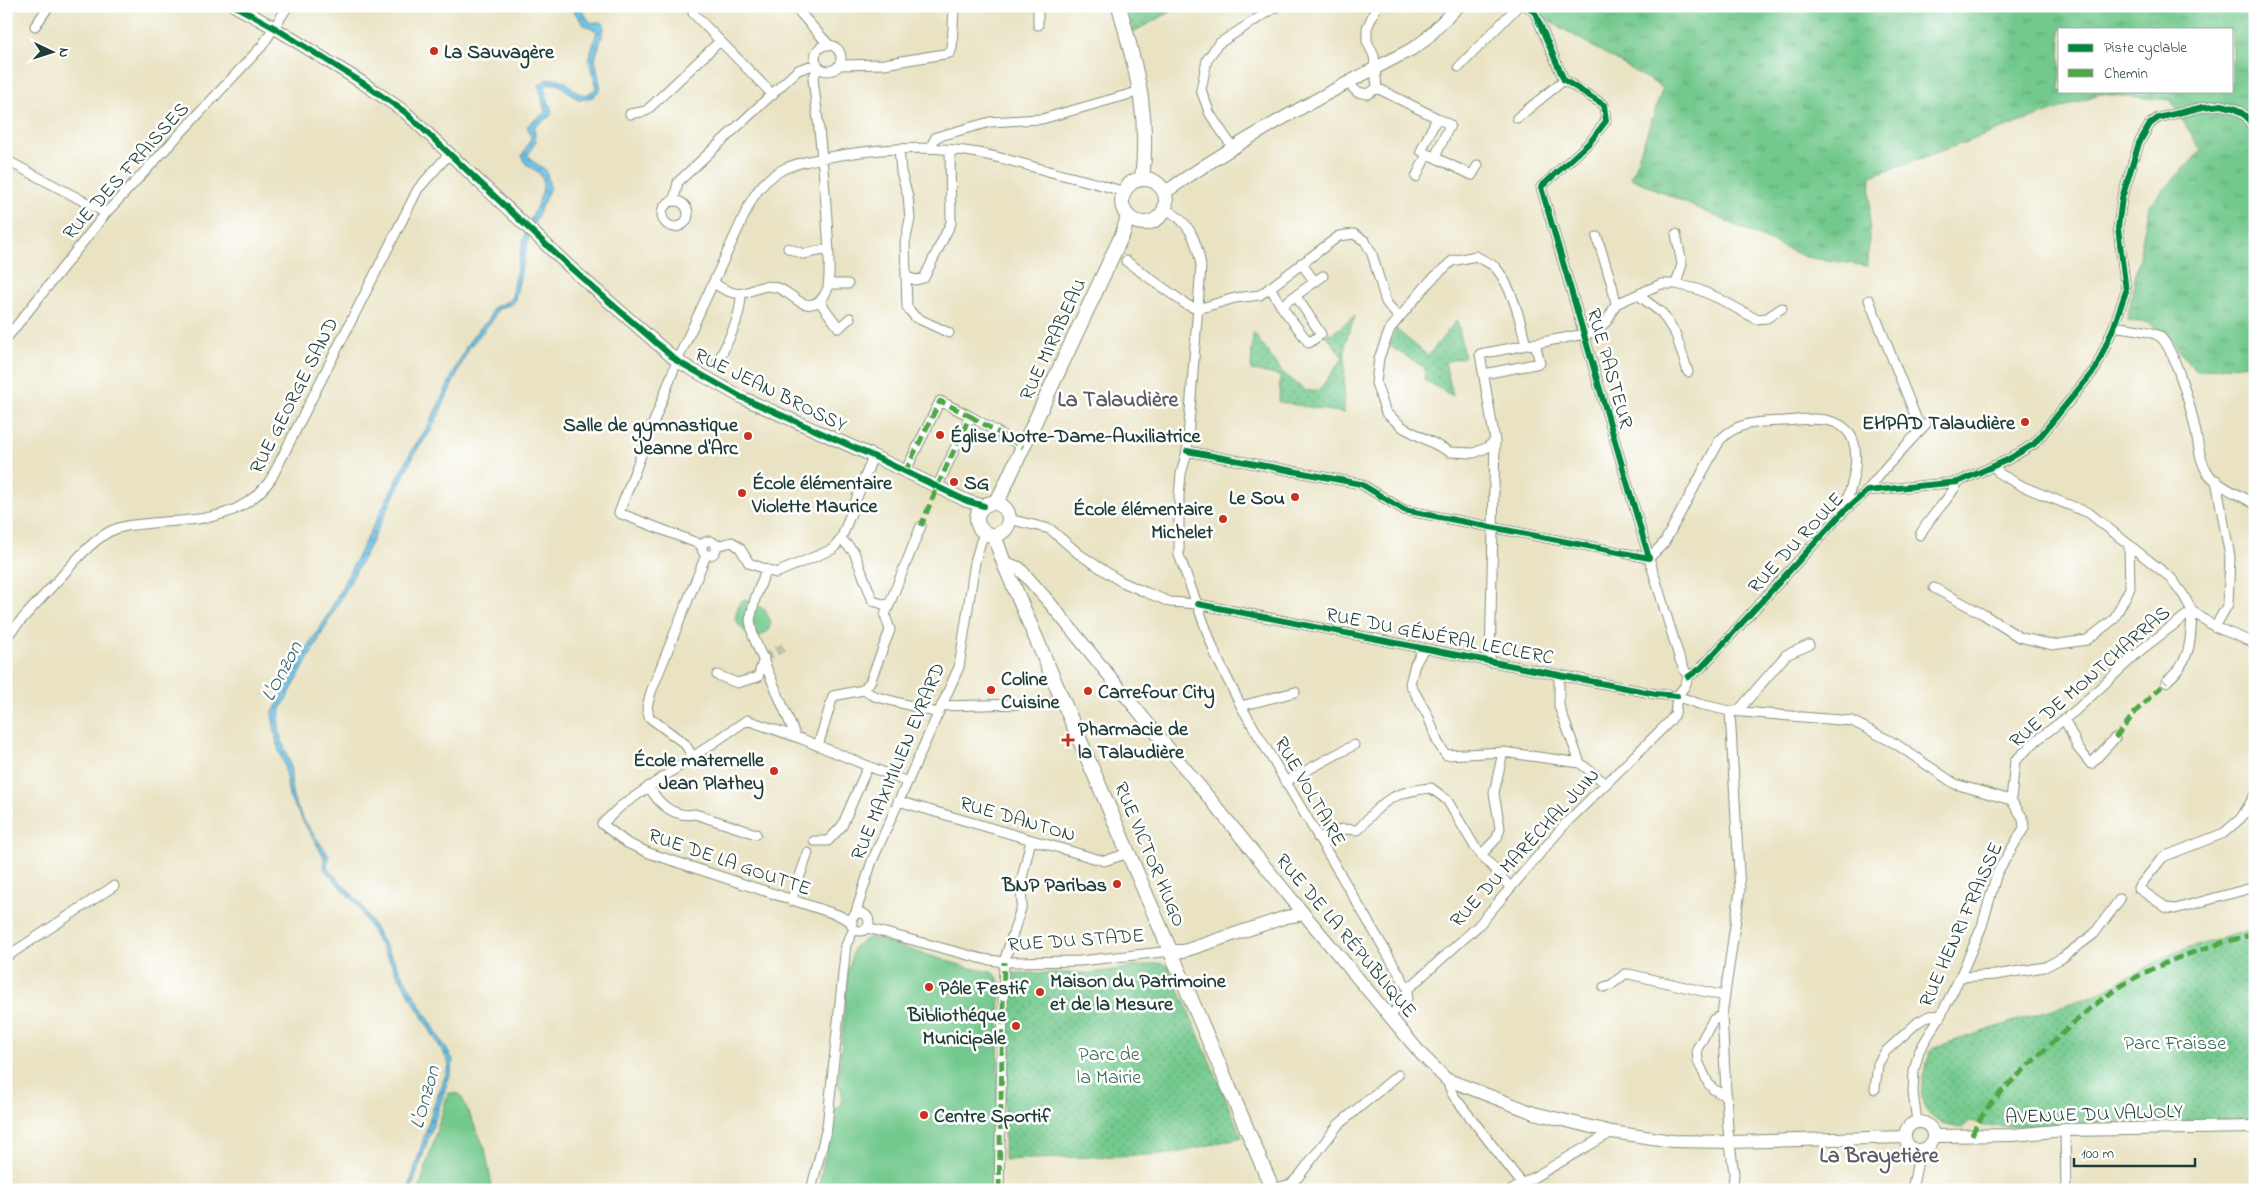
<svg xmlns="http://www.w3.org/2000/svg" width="2261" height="1196" viewBox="0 0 2261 1196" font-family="'Indie Flower',sans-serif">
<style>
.grass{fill:url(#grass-tufts);stroke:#498360;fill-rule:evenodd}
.park{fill:url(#park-dots);stroke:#498360}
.garden{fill:#73c98d;stroke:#498360}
.water{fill:url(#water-waves);stroke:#447e8c}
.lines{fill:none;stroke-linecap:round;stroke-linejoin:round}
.street-tunnel{stroke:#c1c2a6;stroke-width:9;stroke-dasharray:9 4.5;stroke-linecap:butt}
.street-casing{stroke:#84907c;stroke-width:11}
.secondary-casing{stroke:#84907c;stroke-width:14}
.primary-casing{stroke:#84907c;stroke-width:16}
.street{stroke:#fff;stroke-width:9}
.secondary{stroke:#fff;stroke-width:12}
.primary{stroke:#fff;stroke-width:14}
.quiet{stroke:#4fa644;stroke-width:5;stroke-dasharray:10 5;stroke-linecap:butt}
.cycleway-casing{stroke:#fff;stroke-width:9}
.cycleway{stroke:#00873e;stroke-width:6}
.poi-dot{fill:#c8321e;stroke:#fff;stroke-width:2}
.labels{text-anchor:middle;stroke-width:5;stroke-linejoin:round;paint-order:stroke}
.poi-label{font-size:20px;font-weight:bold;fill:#1f3d34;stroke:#fff;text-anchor:start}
.street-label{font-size:20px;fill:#1f3d34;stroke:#fff}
.park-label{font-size:20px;fill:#38674f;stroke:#fff}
.water-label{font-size:21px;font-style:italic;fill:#356469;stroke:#fff}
.quarter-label{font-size:22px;font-weight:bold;fill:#5e5b63;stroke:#fff}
</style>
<defs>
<pattern id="grass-tufts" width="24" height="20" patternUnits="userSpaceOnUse" patternTransform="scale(1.25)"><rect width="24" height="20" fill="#73c98d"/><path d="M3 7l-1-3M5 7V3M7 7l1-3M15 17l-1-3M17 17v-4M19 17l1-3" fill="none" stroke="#5ea474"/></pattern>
<pattern id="park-dots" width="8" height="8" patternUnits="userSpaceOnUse" patternTransform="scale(1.25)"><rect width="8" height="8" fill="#73c98d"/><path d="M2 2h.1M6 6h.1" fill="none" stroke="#5ea474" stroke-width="1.8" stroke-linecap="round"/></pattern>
<pattern id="water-waves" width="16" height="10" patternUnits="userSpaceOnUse" patternTransform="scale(1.25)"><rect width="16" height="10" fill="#68bfe5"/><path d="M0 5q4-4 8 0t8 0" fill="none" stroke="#559cba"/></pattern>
</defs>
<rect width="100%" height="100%" fill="#fff"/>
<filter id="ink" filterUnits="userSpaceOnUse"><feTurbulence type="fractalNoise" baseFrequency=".02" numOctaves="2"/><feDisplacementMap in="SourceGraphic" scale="10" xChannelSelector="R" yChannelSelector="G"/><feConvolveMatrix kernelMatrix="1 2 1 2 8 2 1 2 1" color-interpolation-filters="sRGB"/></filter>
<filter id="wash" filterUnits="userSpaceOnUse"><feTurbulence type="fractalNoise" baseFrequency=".0096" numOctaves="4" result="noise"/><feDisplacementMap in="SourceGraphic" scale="20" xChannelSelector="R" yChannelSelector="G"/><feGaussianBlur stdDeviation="1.12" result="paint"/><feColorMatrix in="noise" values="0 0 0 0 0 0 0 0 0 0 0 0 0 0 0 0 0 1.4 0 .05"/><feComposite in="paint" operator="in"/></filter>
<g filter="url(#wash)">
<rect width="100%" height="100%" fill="#e9e3c3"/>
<!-- grass -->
<path class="grass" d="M 1532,6 L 2255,6 L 2255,363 L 2195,371 L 2169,337 L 2149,323 L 2127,320 L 2149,205 L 2201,151 L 2171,100 L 2100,94 L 1871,176 L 1868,266 L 1805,257 L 1631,178 L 1663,88 L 1543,17 ZM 2060,29 L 2232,29 L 2232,91 L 2060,91 Z"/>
<!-- park -->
<path class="park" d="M 1126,6 L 1182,6 L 1133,32 Z
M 1355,316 L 1345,344 L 1344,413 L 1279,402 L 1280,376 L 1251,370 L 1253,332 L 1282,372 L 1306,391 L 1319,390 L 1343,358 L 1329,338 L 1321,334 L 1333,333 Z
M 1456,321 L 1458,324 L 1464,357 L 1445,362 L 1453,396 L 1424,380 L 1425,368 L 1389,346 L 1396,329 L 1428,356 Z
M 2255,928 L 2255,1119 L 2006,1126 L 1985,1125 L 1970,1121 L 1962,1128 C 1910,1122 1918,1085 1932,1048 L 2092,996 L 2173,953 Z
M 1161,963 L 1170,968 L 1242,1137 L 1173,1154 L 1004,1160 L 1006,1006 L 1011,973 L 1092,973 Z"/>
<!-- garden -->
<path class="garden" d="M 745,600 L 764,609 L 771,622 L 768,631 L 753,641 C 746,630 740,630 735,618 L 739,604 Z
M 869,937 L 970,968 L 991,972 L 996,975 L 1000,984 L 995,1190 L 818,1190 L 834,1110 L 841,1105 L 842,1091 L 838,1085 L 848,970 L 854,947 Z
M 448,1093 L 460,1094 L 485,1148 L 492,1187 L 443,1190 L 440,1188 L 419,1190 Z"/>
<!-- water -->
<path class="water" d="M 570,6 L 580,8 L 591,23 L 600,22 L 604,24 L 604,29 L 595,59 L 601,89 L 593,97 L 580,100 C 568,95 558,75 544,88 L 552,113 L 549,117 L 534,127 L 536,141 L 528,155 L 531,160 L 546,170 L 550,187 L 534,224 L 530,220 C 536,206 553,181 535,170 C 528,166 524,164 522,156 L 531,138 L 527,126 L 545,112 L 539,86 C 544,78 557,76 565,82 C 576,89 581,103 596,88 L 589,60 L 597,31 L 584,25 Z
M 526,229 L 530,233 L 514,303 L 497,310 L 492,321 L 469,348 L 431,431 L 416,451 L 370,545 L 282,707 C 274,729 283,742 290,763 C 292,773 290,786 293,797 C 300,818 317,838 329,856 L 327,867 L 360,903 L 453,1060 L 452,1069 L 411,1190 L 408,1190 L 433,1108 L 449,1066 L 448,1061 L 357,905 L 324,869 L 324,857 L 289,797 L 284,764 L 277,745 L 272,714 L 309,644 L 324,622 L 413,448 L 427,428 L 467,345 L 476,332 L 489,319 L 493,308 L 512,299 L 513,286 Z"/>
</g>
<g filter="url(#ink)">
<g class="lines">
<!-- street-tunnel -->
<path class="street-tunnel" d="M 764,658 L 786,646"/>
<defs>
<path id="street" d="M 694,6 L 693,13 L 773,95
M 794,6 L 828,44
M 1038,25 L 1038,6
M 35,26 L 49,6
M815 58a13 13 0 1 1 26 0a13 13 0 1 1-26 0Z
M 840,65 L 884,64 L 950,53 L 952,48 L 954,6
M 1459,67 L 1518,6
M 1348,83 L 1357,92 L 1368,94 L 1377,88 L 1374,56 L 1367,41 L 1367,28 L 1377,6
M 1377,88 L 1437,118 L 1421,151 L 1472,175 L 1478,165
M 630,114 L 646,111 L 720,41
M 1517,118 L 1564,80
M 930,148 L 936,137 L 990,122 L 1042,119 L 1141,91
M 1233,148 L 1210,114 L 1201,90 L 1207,60 L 1218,44 L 1277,6
M 899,149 L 901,172 L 908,196 L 910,219 L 905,243 L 907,307 L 915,317 L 949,333
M 1435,157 L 1450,125 L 1437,118
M 6,160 L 106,213
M 1416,177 L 1427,154
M 674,200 L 678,182 L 798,70 L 816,64
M662 214a13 13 0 1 1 26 0a13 13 0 1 1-26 0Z
M 1164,209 C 1189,219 1197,241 1201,266 L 1187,451 L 1181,474 L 1179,496 L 1179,555 L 1216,656 L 1241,706 L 1408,989
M 1597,237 L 1612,285 L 1616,304
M 788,248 L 803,254 L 829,249
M 1126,261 L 1187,305 L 1198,309
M 1301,263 L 1315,282
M 907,277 L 916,280 L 924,278 L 951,223 L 950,150
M 714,283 C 748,308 752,279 778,288 C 793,293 801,311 818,302 C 822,300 827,292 828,287 C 831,265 828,241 827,219 C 824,172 819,126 813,79 L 818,67
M 828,284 L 848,284
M 1676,284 L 1682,264 L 1676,234
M 1270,287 L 1281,306
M 1638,295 L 1662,313 L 1676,335 L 1688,372
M 1296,296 L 1321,334 L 1309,343 L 1281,306 L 1323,276
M 1869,300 L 1917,420 L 1923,427
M 820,302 L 839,328 L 850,318
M 1198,309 L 1235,298 L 1260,295 L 1339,236 L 1354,234 L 1365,241 L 1372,254 L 1386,302 L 1399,318
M 2114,326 C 2128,329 2147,329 2159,336 C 2174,346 2191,409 2195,428 C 2198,441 2199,460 2207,472 C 2217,486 2240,495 2255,504
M 6,339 L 106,213 L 262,46 L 288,6
M 718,362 C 728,340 741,319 741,294
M 1484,374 L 1540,363 L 1535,343
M 970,416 L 1023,447
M 1495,441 L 1486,448 L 1474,453 L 1450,452 L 1404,428 L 1386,413 L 1376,383 L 1379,358 L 1390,329 L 1399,318 L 1430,281 L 1452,261 L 1476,256 C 1482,260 1491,263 1496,268 C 1513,289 1520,319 1526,345
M 1187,451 L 1361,484 L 1404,510 L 1649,558 L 1541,187 L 1590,142 L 1606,121 L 1604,105 L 1564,80 L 1535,13 L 1527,6
M 1994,466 L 2000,474 L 2024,487 L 2089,513 L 2171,578 L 2184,596 L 2192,611 L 2215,627 L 2255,643
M 905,472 L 940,401 L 970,416 L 937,487
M 1867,491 L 1887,466 L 1926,424
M 1009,519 L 1050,529 L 1079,554 L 1120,581 L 1145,592 L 1170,602 L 1198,604 L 1656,694 L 1677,696 L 1699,704 L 1730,711 L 1852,721 L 1896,744 L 1955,784 L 2011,800
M 1920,535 C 1930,515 1948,502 1958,482
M 841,539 L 854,552 L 873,601 L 889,606
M702 548a7 7 0 1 1 14 0a7 7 0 1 1-14 0Z
M 702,545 L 619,513 L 677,361 L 750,203 C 770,166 796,163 835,156 C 882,148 931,145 978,153 C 1004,158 1030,166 1055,173 C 1078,179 1102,184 1124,192
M 716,546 L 732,542 L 740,548 L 749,563 L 776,573 L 833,549 L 841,539 L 873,456
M 766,570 L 755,599 L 750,620 L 753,636 L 796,737
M 1934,588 L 1983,614 L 2019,637 L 2052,645 L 2087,640 L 2114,619 L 2130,588 L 2129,546
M 2215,627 L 2228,604 L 2230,557 L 2216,480
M 6,637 C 24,617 42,597 60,578 C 74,562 89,544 107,533 C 120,525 137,525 152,523 C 199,519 241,521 271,479 L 418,189 L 450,153
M 1424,649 L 1415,664 L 1410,684 L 1428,716 L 1438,743 L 1446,755 L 1503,752 L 1580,763
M 1490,662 L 1495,441 L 1480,354 L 1595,332 L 1607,321 L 1616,304 L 1661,284 L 1676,284 L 1697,289 L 1718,298 L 1756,319 L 1767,318 L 1782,308
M 717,675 L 737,683 L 758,677 L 764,658
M 1559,675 L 1559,706 L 1580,763 L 1606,784
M 1688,677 L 1701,668 L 1843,512 L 1867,491 L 1958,482 L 2007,460 L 2034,444 L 2096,368 L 2114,326 L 2126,291 L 2118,228 L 2122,198 L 2139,143 L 2150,124 L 2158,118 L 2203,107 L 2222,105 L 2236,109 L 2247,117 L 2254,129
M 1688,677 L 1680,660 L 1649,558 L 1664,543 L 1720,440 C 1738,421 1760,422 1784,421 C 1799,420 1816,417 1830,421 C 1871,431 1853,485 1843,511
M 2166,682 C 2191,661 2191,642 2192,611
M 863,690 L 870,682 L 890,630 L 885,615 L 921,526
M 1677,696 L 1685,686 L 1688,677
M 941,706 L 1064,703
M 1241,706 L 1295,692
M 1730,711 L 1740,891 L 1722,1015 L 1728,1130 L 1734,1173 L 1733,1190
M 1738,711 L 1786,655 L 1809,645
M 2065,720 L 2078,748 L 2091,764 L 2115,738
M 818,746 L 833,696 L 863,690 L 874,696 L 938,713
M 693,757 L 685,744 L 649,717 L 647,707 L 651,692 L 706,555
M 1285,782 L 1354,745
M 649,786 C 658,804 674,818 695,814 L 756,834
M 2255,795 L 2241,818 L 2224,833 L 2163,857 L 2138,888 L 2167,908 L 2175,909 L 2255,887
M 2011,800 L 2015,761 L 2037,740 L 2075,711 L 2141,650 L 2192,611
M 898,801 L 1104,861 L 1129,853
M 1318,838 L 1342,829 L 1358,830 C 1383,801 1391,792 1431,788 L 1447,800 L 1475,847 L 1510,887
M 814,841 L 828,841 L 842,826 L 868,766
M 1481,855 L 1497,838 L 1500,828 L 1494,793 L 1503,752
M 791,901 L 808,853
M851 922a9 9 0 1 1 18 0a9 9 0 1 1-18 0Z
M 855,915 L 872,861 L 959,667 L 975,562 L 981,541 L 986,533
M 852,922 L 838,915 L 649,853 L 627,843 L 602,824 L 621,806 L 747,720 L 802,739 L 907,782
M 867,928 L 983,959 L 1004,962 L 1080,961 L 1172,951
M 6,957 L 114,886
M 1960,977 L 1995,975 L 2045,967 L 2062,958 L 2094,934 L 2120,899
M 1604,987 L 1611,985 L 1625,974 L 1629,974 L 1724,996
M 1722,1015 L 1713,1020 L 1697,1049 L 1698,1061 L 1708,1083 L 1713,1089 L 1727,1097
M 1390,1016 L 1407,998 L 1408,989 L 1478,926 L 1565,824 L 1669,722 L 1675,714 L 1677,696
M 1446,1079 L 1453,1095 L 1527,1190
M 1875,1089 L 1878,1064 L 1885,1052 L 1918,1022 L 1929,1016 L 1941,1015
M 1917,1122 L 1913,1093 L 1914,1071 L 1919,1051 L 1941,1015 L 1960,977 L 1982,926 L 1997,873 L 2024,828 L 2023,818 L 2011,800
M 2065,1130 L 2066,1190
M 1272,1189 L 1291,1184 L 1299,1176 L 1338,1125 L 1398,1075
M 811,1190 L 827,1127 L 846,945 L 854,929
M 999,1190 L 1004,962 L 1022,905 L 1021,882 L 1031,840
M 1512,1190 L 1612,1132
M 1912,1190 L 1920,1151"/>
<path id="secondary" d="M 235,6 L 275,28 L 363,83 L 405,112 L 573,270 L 677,361 L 743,398 L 873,456 L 967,501 L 984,506
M 1164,193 C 1242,138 1327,93 1412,49 L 1425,40 L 1458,6
M 1003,562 L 1019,568 L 1049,602 L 1304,914 L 1422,1055 L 1446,1079 L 1534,1113 L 1612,1132 L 1672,1141 L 1731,1142 L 1905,1137
M 1172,951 L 1184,951 L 1286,917 L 1304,914
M1905 1136a14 14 0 1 1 28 0a14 14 0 1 1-28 0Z
M 1934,1136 L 2013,1135 L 2065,1130 L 2255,1127"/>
<path id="primary" d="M 1119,6 C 1136,69 1150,113 1142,179
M1122 201a22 22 0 1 1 44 0a22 22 0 1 1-44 0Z
M 994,503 L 1001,494 L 1123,233 L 1128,216
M977 519a16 16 0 1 1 32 0a16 16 0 1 1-32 0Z
M 994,535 L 1005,566 L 1273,1190"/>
</defs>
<!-- street casing -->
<use href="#street" class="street-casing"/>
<!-- secondary casing -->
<use href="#secondary" class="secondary-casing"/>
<!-- primary casing -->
<use href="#primary" class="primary-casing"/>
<!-- street -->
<use href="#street" class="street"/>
<!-- secondary -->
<use href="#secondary" class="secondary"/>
<!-- primary -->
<use href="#primary" class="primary"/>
<!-- quiet -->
<path class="quiet" d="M 970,416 L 1023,447
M 905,472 L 940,401 L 970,416 L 937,487 L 921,526
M 2115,738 L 2138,709 L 2166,682
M 1972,1135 C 1984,1106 2007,1086 2029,1065 C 2054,1041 2080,1015 2108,995 C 2149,965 2206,946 2255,934
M 999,1190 L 1004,962"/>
<defs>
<path id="cycleway" d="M 235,6 L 275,28 L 363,83 L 405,112 L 573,270 L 677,361 L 743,398 L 873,456 L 967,501 L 984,506
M 1187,451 L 1361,484 L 1404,510 L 1649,558 L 1541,187 L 1590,142 L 1606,121 L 1604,105 L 1564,80 L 1535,13 L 1527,6
M 1198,604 L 1656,694 L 1677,696
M 1688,677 L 1701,668 L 1843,512 L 1867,491 L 1958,482 L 2007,460 L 2034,444 L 2096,368 L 2114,326 L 2126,291 L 2118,228 L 2122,198 L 2139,143 L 2150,124 L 2158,118 L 2203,107 L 2222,105 L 2236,109 L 2247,117 L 2254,129"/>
</defs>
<!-- cycleway casing -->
<use href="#cycleway" class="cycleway-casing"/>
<!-- cycleway -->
<use href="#cycleway" class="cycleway"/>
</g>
</g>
<!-- markers -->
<g class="poi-dot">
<circle cx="434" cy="51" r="5"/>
<circle cx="2025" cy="422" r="5"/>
<circle cx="940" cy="435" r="5"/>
<circle cx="748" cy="436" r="5"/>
<circle cx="954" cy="482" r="5"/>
<circle cx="742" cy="493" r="5"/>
<circle cx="1295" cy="497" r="5"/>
<circle cx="1223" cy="519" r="5"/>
<circle cx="991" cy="690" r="5"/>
<circle cx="1088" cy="691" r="5"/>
<path d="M1065.5 732.5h5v5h5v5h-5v5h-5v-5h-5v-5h5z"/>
<circle cx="774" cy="771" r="5"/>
<circle cx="1117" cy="884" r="5"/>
<circle cx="929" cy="987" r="5"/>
<circle cx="1040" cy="992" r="5"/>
<circle cx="1016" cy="1026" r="5"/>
<circle cx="924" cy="1115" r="5"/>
</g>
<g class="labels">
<!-- poi labels -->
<g class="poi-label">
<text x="444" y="58">La Sauvagère</text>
<text x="2015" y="429" text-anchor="end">EHPAD Talaudière</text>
<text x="738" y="431" text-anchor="end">Salle de gymnastique<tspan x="738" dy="23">Jeanne d'Arc</tspan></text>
<text x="950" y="442">Église Notre-Dame-Auxiliatrice</text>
<text x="752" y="489">École élémentaire<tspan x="752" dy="23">Violette Maurice</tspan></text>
<text x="964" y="489">SG</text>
<text x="1285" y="504" text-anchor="end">Le Sou</text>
<text x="1213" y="515" text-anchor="end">École élémentaire<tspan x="1213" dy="23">Michelet</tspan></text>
<text x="1001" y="685">Coline<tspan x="1001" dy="23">Cuisine</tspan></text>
<text x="1098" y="698">Carrefour City</text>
<text x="1078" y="735">Pharmacie de<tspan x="1078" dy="23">la Talaudière</tspan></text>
<text x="764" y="766" text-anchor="end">École maternelle<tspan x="764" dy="23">Jean Plathey</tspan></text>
<text x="1107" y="891" text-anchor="end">BNP Paribas</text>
<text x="1050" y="987">Maison du Patrimoine<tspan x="1050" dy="23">et de la Mesure</tspan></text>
<text x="939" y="994">Pôle Festif</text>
<text x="1006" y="1021" text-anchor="end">Bibliothéque<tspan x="1006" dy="23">Municipale</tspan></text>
<text x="934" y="1122">Centre Sportif</text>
</g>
<!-- street labels -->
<g class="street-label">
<text transform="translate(125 170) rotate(-48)" y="7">RUE DES FRAISSES</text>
<text transform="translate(1052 339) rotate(-65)" y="7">RUE MIRABEAU</text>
<text transform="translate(1611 368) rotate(74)" y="7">RUE PASTEUR</text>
<text transform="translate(771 389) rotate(26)" y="7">RUE JEAN BROSSY</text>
<text transform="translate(293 395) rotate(-63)" y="7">RUE GEORGE SAND</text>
<text transform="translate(1795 542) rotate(-47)" y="7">RUE DU ROULE</text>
<text transform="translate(1440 635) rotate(11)" y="7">RUE DU GÉNÉRAL LECLERC</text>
<text transform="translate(2089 676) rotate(-41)" y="7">RUE DE MONTCHARRAS</text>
<text transform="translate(897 761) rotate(-67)" y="7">RUE MAXIMILIEN EVRARD</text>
<text transform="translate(1311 791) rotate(60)" y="7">RUE VOLTAIRE</text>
<text transform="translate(1018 818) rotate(16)" y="7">RUE DANTON</text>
<text transform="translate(1524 847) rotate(-47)" y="7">RUE DU MARÉCHAL JUIN</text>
<text transform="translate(1151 854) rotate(67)" y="7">RUE VICTOR HUGO</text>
<text transform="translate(730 861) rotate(19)" y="7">RUE DE LA GOUTTE</text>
<text transform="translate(1960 924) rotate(-66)" y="7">RUE HENRI FRAISSE</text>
<text transform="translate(1347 935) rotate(50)" y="7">RUE DE LA RÉPUBLIQUE</text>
<text transform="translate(1076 939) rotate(-4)" y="7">RUE DU STADE</text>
<text transform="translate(2094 1113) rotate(-2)" y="7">AVENUE DU VALJOLY</text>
</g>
<!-- park labels -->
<g class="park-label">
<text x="2175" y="1049">Parc Fraisse</text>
<text x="1109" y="1060">Parc de<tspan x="1109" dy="23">la Mairie</tspan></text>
</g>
<!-- water labels -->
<g class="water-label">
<text transform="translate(281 671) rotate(-62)" y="7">L'Onzon</text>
<text transform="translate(424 1097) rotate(-74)" y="7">L'Onzon</text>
</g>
<!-- quarter labels -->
<g class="quarter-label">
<text x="1118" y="406">La Talaudière</text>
<text x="1879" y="1162">La Brayetière</text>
</g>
</g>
<!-- margin -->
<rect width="2261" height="1196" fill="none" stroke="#fff" stroke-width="25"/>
<!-- legend -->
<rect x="2058" y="28" width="175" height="65" fill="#ffffff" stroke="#a5b1ae"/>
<rect x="2068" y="44" width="25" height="8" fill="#00873e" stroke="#a5b1ae"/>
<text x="2104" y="52" font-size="15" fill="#1f3d34">Piste cyclable</text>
<rect x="2068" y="69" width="25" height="8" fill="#4fa644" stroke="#a5b1ae"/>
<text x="2104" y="78" font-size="15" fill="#1f3d34">Chemin</text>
<!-- north arrow -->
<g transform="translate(52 52) rotate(94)" stroke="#ffffff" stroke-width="4" paint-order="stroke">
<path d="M0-4L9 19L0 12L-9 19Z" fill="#1f3d34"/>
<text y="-8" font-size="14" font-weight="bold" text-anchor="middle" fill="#1f3d34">N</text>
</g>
<!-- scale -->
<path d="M2074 1158v8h121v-8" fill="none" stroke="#1f3d34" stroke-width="2.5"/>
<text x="2081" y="1158" font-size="15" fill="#1f3d34" stroke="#ffffff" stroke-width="4" paint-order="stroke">100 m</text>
</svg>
